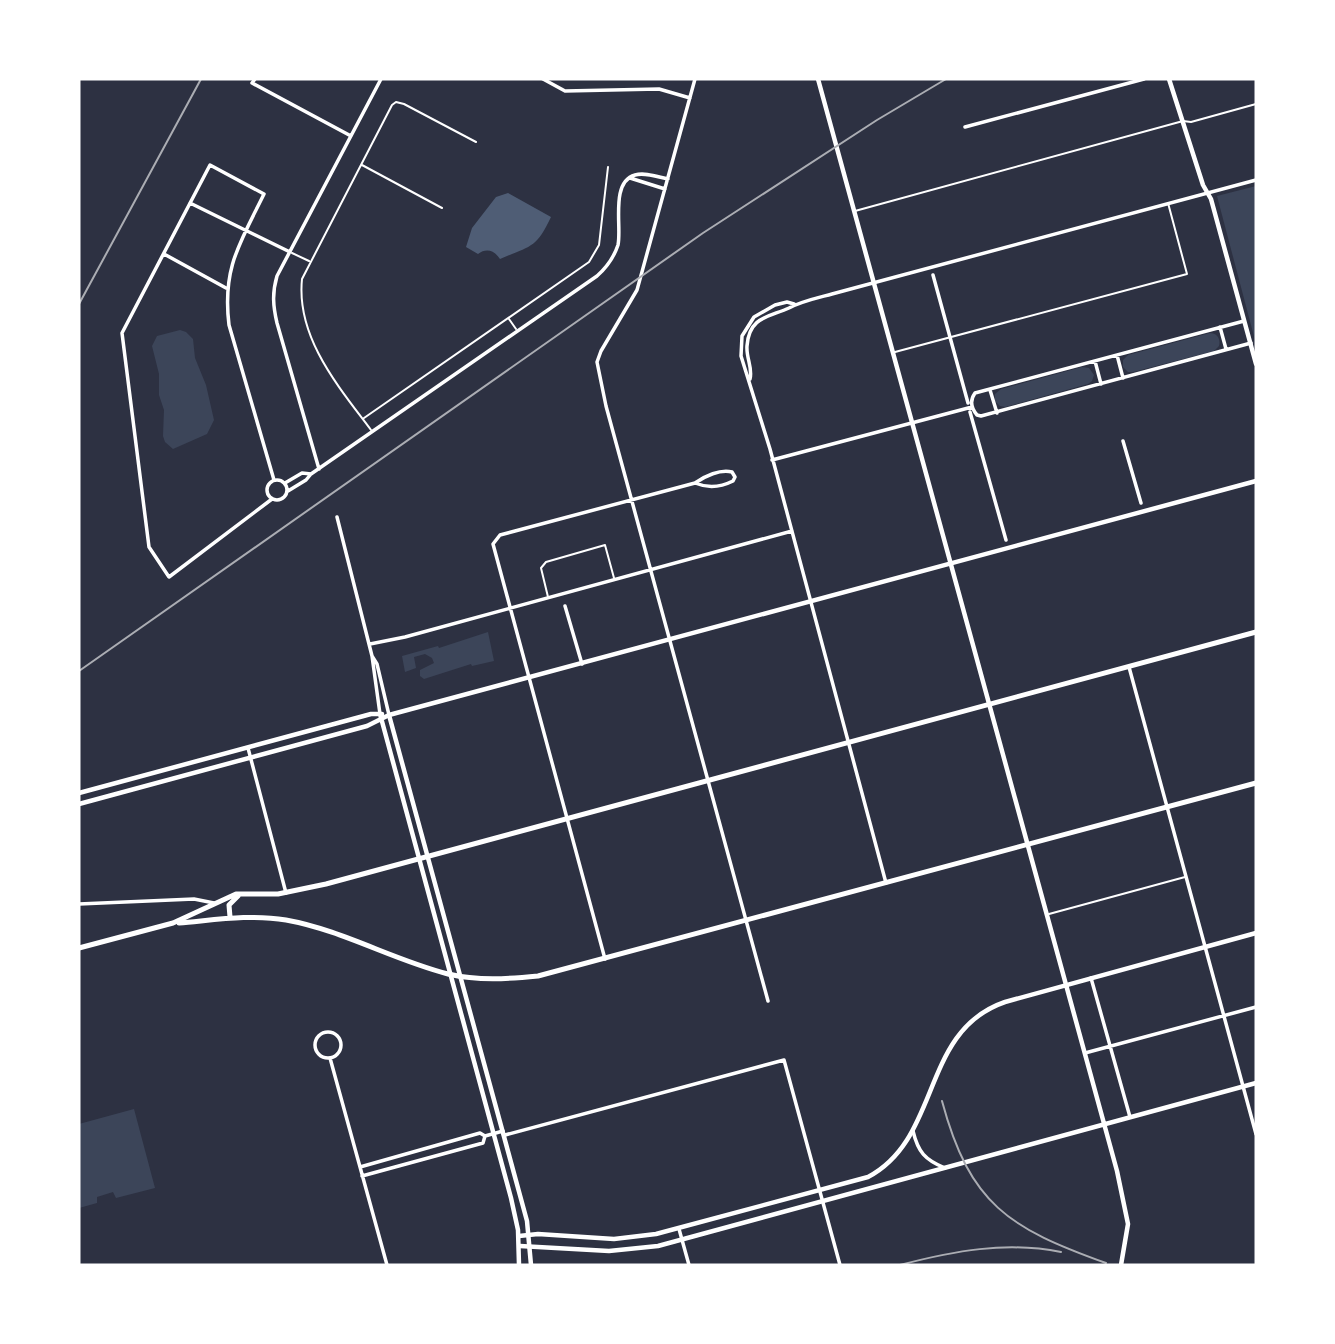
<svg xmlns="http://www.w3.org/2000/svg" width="1335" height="1344" viewBox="0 0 1335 1344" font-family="'Public Sans',sans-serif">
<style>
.green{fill:#3c4559}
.water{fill:#4f5d75}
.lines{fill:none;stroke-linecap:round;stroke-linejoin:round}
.service{stroke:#fff;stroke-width:2}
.minor{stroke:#fff;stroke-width:3.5}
.tertiary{stroke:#fff;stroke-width:4.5}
.secondary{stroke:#fff;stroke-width:4.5}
.primary{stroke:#fff;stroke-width:5}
.rail{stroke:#abadb3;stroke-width:2}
</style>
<rect width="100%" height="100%" fill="#2d3142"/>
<!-- green -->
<path class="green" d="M 1256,186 L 1256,344 L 1217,196 Z
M 180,330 L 186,332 L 193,339 L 195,358 L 206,385 L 214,420 L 207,434 L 173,449 L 165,442 L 163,436 L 164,410 L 159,395 L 159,374 L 152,346 L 157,336 Z
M 1210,333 C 1217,333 1221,339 1219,346 L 1214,351 L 1133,372 L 1128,372 L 1123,367 L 1123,360 L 1128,355 Z
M 1082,367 L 1089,368 L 1094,375 L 1092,381 L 1088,384 L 1005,407 L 1000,406 L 995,401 L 995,394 L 1001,389 Z
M 488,632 L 494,661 L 472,666 L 471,664 L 424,679 L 420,676 L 420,670 L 434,663 L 432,658 L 425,654 L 414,657 L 416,668 L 405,672 L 402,656 L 438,646 L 439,648 Z
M 134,1109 L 155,1188 L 116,1198 L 113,1192 L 97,1197 L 97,1203 L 79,1208 L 79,1124 Z"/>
<!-- water -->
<path class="water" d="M 508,193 L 551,217 C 536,249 530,246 500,259 C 494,250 486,248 478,254 L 466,247 L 472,228 L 496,197 Z"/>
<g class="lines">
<!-- service -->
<path class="service" d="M 362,165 L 442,208
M 855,211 L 1183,121 L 1191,122 L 1256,104
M 292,253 L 309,261
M 509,319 L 516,329
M 895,352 L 1187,274 L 1168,203
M 364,418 L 589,262 L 599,245 L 608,167
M 371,430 C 338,386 296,337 302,279 L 392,105 L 396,102 L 404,104 L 476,142
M 548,597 L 541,568 L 546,562 L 605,545 L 614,578
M 1049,914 L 1185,877"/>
<!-- minor -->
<path class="minor" d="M 255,79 L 252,83 L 351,136
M 543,79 L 565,91 L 659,89 L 690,98
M 695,79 L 637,290 L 601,351 L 597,362 L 606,406 L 768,1001
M 965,127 L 1144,79
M 630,178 L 665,189
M 190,203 L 290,252
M 164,254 L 226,288
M 933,275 L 968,403
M 794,304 L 787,302 L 775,305 L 754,317 L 742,336 L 741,356 L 770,449 L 886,883
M 1244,321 L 975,393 C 970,400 971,408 977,415 L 981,416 L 1251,343
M 1220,327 L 1226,349
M 1117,355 L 1123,378
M 1095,361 L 1101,384
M 750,379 C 753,368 746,358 747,346 C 749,316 770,317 789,308 C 802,301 817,298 832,294 L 1256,180
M 990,390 L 997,413
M 970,412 L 1006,540
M 1123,441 L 1141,503
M 772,460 L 972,407
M 319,469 L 277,323 C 273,306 272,293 277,276 L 381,79
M 311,474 L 597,276 C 606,268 614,257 618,245 C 622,227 610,182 635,175 C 645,172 658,177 668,179
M267 490a10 10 0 1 1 20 0a10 10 0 1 1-20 0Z
M 285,483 L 302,473 L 311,474 L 306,480 L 288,491
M 272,499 L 169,577 L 149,547 L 122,333 L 210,165 L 264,194 C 240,243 222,268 229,325 L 274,480
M 337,517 L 372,656
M 565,606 L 582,664
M 370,644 L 405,637 L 792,531
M 1129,667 L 1256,1134
M 380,714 L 372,656 L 377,664 L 389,715
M 248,748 L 286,893
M 79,904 L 194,899 L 214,903
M 605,959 L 493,544 L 500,535 L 695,483 C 707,488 721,487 733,481 L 735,477 L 732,472 C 720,469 705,476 695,483
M 1091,978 L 1130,1117
M315 1045a13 13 0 1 1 26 0a13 13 0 1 1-26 0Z
M 1085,1053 L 1256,1007
M 330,1058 L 387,1265
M 913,1131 C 918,1152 925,1160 945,1168
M 505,1135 L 784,1060 L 840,1265
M 360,1167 L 480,1133 L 485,1136 L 503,1131
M 362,1176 L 483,1143 L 485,1136
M 679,1229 L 689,1265"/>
<!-- tertiary -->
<path class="tertiary" d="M 818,79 L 1117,1171 L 1128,1224 L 1121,1265
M 1169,79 L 1203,185 L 1211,199 L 1256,364
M 519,1236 L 538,1234 L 614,1239 L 656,1234 L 868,1177 C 942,1138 920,1031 1005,1002 L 1256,933
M 520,1246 L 609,1251 L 658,1246 L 1256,1083"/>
<!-- secondary -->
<path class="secondary" d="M 380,714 L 511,1198 L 518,1230 L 519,1265
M 389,715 L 527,1221 L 531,1265
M 79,793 L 371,714 L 382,714
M 79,804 L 367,726 L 389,715 L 1256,481"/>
<!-- primary -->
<path class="primary" d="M 230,917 L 229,905 L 238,896
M 179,923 C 215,920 250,914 286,920 C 342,930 393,960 448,974 C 478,981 508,979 538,976 L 1256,783
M 79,948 L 173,923 L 236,894 L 278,894 L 326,884 L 1256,632"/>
<!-- rail -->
<path class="rail" d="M 79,304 L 201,79
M 79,671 L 703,233 L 877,120 L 946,79
M 942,1101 C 970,1205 1009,1228 1106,1263
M 900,1265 C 953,1251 1006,1241 1061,1252"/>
</g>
<!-- border -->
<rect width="1335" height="1344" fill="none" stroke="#ffffff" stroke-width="161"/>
</svg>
